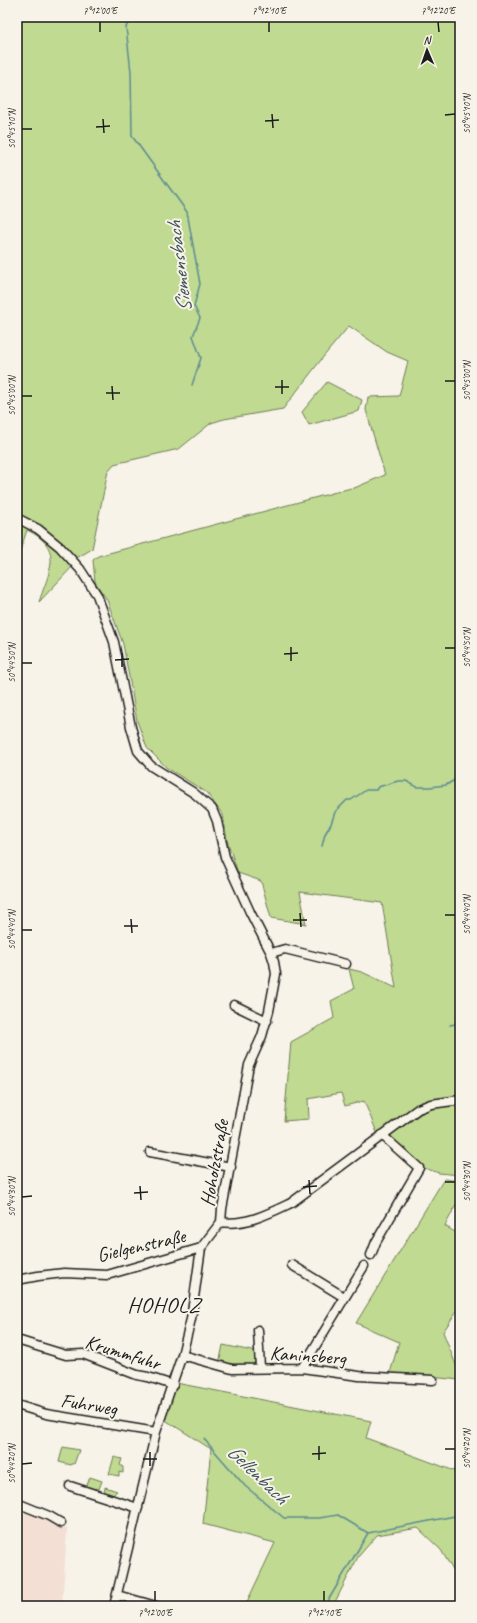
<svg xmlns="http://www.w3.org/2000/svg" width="477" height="1623" viewBox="0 0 477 1623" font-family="Caveat,sans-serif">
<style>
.built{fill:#f3dfd3}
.green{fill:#c0da91;stroke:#6e7b56}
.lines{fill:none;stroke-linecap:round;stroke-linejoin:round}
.stream{stroke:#5b8a93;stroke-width:1.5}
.minor-casing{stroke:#1c1c1c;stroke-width:11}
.minor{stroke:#f7f3e8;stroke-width:8}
.ticks{fill:none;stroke:#1c1c1c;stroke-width:1.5}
.labels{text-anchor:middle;stroke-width:4;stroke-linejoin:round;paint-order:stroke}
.street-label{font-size:20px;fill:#1c1c1c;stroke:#f7f3e8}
.water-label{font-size:21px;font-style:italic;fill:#3c5358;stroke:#f7f3e8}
.quarter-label{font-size:22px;letter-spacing:1px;fill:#1c1c1c;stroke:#f7f3e8}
.neatline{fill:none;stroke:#1c1c1c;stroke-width:1.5}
.ticks-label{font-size:10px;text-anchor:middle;fill:#1c1c1c}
</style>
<rect width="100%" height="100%" fill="#f7f3e8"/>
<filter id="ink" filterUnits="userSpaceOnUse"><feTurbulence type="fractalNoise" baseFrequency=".025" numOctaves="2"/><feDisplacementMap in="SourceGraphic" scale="8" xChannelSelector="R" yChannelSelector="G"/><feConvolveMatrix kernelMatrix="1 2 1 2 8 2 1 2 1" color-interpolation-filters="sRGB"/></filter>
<g filter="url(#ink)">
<!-- built -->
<path class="built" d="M 17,1509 L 67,1529 L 62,1606 L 17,1606 Z"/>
<!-- green -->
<path class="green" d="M 17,17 L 460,17 L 460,1096 L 436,1099 L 417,1106 L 378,1135 L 364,1101 L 345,1106 L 341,1093 L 308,1099 L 309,1119 L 284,1121 L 291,1042 L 334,1018 L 331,1001 L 354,989 L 349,969 L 362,972 L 396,988 L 382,903 L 300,892 L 306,924 L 271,918 L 261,881 L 238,873 L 227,840 L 223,815 L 206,792 L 167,768 L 147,748 L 137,721 L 123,644 L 107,600 L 95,582 L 93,560 L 98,556 L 351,488 L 352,489 L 385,475 L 366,410 L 368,397 L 399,396 L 408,361 L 387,352 L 349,326 L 324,356 L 283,409 L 224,419 L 211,423 L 179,449 L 114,464 L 108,471 L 92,549 L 70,562 L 73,566 L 39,602 C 49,571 65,548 27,530 L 17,560 Z
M 327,382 L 362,400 L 359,411 L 309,425 L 302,412 Z
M 460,1104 L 460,1175 L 439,1173 L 421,1167 L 389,1139 L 389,1135 L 428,1109 Z
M 444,1179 L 460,1181 L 460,1197 L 445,1226 L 460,1235 L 460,1306 L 443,1332 L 460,1375 L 460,1380 L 390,1373 L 399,1342 L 356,1323 Z
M 223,1345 L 257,1352 L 257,1365 L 241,1366 L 219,1364 Z
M 176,1383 L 371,1421 L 366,1438 L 460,1473 L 460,1569 L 454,1572 L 441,1550 L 418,1528 L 377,1535 L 358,1557 L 335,1602 L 334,1606 L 245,1606 L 275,1543 L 203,1524 L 211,1449 L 162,1418 Z
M 63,1447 L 79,1450 L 74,1464 L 72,1464 L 71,1465 L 59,1462 Z
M 114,1457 L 122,1459 L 120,1465 L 123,1467 L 123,1473 L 119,1472 L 119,1476 L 109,1474 Z
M 90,1477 L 102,1481 L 99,1489 L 95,1488 L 93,1493 L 85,1491 Z
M 105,1487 L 117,1491 L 112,1496 L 104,1493 Z"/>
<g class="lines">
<!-- stream -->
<path class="stream" d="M 132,17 L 126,27 L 131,72 L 132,136 L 187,212 L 200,284 L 194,306 L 200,318 L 193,336 L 201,358 L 192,385
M 322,846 L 325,834 L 331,824 L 335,812 L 347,800 L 351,800 L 366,790 L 376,790 L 378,787 L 398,781 L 406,781 L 417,787 L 430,787 L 446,785 L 460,777
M 450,1025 L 460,1023
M 204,1439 L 245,1486 L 284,1518 L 319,1518 L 338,1515 L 368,1533 L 460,1515
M 328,1606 L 329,1599 L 368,1533"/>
<defs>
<path id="minor" d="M 17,518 L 38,529 L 60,547 L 80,569 L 97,595 L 114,642 L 131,727 L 138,751 L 151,766 L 194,793 L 212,809 L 217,821 L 225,857 L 250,912 L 271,953 L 274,962 L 276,974 L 269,1011 L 262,1036 L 249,1065 L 222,1209 L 221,1222 L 201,1248 L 191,1319 L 182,1355 L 156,1432 L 114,1606
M 271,953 L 285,949 L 346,964
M 234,1005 L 267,1021
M 150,1152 L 231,1167
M 221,1222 C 245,1226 270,1213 291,1203 L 418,1109 L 431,1104 L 460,1100
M 371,1255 L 376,1242 L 419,1168 L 382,1135
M 292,1265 L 344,1297
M 17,1280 L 38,1276 L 64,1273 L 107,1275 L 201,1248
M 258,1330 L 260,1368
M 17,1340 L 66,1355 L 83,1354 L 137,1375 L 148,1377 L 173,1385
M 182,1355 L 232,1369 L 302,1368 L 359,1376 L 433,1380
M 302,1368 L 364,1266
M 17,1405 L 46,1414 L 156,1432
M 70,1486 L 138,1508
M 17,1503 L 49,1516 L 61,1523
M 117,1595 L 156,1606"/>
</defs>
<!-- minor casing -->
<use href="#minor" class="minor-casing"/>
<!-- minor -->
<use href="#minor" class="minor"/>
</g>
</g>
<!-- ticks -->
<path class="ticks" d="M 100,22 L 100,32M 269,22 L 269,32M 438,22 L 439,32M 272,114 L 273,128M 445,115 L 455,114M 103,119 L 104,133M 265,121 L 279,120M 96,127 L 110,126M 22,129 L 32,129M 282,380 L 282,394M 445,381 L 455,381M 112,386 L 113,400M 275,387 L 289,387M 106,393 L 120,393M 22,396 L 32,396M 291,647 L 291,661M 445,648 L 455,648M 122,653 L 122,667M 284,654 L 298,653M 115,660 L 129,659M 22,663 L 32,663M 300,913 L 301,927M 445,915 L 455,915M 131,919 L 132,933M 293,920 L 307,920M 124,926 L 138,926M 22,930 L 32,930M 309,1180 L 310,1194M 445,1182 L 455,1182M 140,1186 L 141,1200M 303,1187 L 317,1186M 134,1193 L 148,1192M 22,1197 L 32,1196M 319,1446 L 319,1460M 445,1449 L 455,1449M 150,1452 L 150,1466M 312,1454 L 326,1453M 143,1459 L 157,1459M 22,1464 L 32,1463M 155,1591 L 155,1601M 324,1591 L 324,1601"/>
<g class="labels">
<!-- street labels -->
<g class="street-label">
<text transform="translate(214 1163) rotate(-80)" y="7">Hoholzstraße</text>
<text transform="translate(141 1245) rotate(-13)" y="7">Gielgenstraße</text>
<text transform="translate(123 1352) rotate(17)" y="7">Krummfuhr</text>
<text transform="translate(308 1355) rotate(4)" y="7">Kaninsberg</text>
<text transform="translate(89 1404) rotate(9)" y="7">Fuhrweg</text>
</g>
<!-- water labels -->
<g class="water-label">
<text transform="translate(179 267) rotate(-97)" y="7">Siemensbach</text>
<text transform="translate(258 1474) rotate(44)" y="7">Gellenbach</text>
</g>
<!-- quarter labels -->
<g class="quarter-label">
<text x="164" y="1312">HOHOLZ</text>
</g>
</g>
<!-- margin -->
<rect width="477" height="1623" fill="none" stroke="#f7f3e8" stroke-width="44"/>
<!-- north arrow -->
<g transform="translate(427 50) rotate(358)" stroke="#f7f3e8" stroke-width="3" paint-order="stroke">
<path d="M0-3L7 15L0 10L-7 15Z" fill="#1c1c1c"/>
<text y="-6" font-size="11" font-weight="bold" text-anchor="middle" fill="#1c1c1c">N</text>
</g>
<rect x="22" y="22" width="433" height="1579" class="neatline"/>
<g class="ticks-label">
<text x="100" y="14">7°12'00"E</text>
<text x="269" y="14">7°12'10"E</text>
<text x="438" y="14">7°12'20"E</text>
<text transform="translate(466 114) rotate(-90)" y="4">50°45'10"N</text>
<text transform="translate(11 129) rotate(-90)" y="4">50°45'10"N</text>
<text transform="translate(466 381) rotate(-90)" y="4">50°45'00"N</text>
<text transform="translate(11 396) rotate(-90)" y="4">50°45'00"N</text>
<text transform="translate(466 648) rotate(-90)" y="4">50°44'50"N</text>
<text transform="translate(11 663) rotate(-90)" y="4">50°44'50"N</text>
<text transform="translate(466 915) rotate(-90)" y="4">50°44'40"N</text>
<text transform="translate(11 930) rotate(-90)" y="4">50°44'40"N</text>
<text transform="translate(466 1182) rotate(-90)" y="4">50°44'30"N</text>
<text transform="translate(11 1197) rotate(-90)" y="4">50°44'30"N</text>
<text transform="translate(466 1449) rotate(-90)" y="4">50°44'20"N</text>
<text transform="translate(11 1464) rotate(-90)" y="4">50°44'20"N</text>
<text x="155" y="1616">7°12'00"E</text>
<text x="324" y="1616">7°12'10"E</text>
</g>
</svg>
